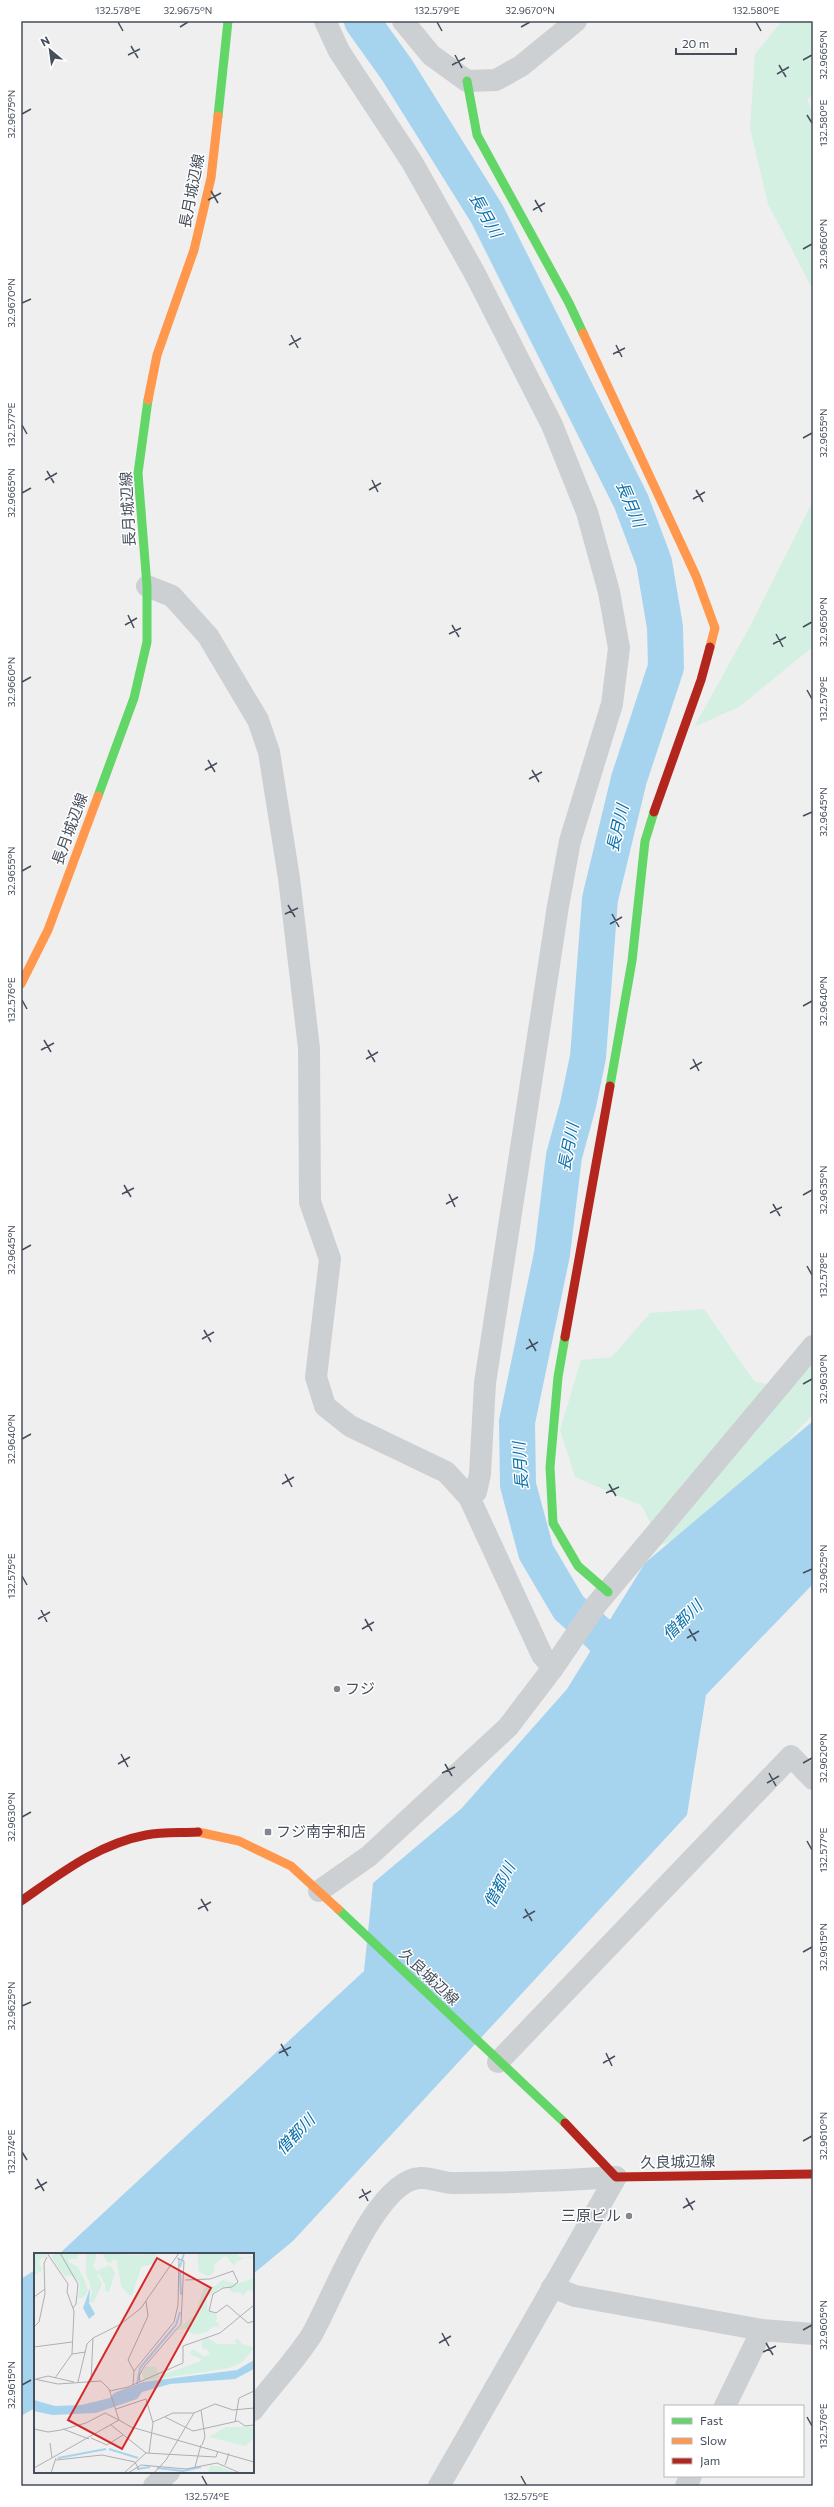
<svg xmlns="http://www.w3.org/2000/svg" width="834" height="2507" viewBox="0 0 834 2507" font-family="Commissioner,'Noto Sans JP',sans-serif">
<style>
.green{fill:#d3f0e2}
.water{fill:#a6d4ef}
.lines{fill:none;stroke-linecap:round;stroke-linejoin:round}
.river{stroke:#a6d4ef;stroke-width:36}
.street{stroke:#cdd0d3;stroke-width:22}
.fast{stroke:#63d668;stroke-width:9}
.slow{stroke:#ff974d;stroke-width:9}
.jam{stroke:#b3261e;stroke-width:9}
.ticks{fill:none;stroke:#464e5c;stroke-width:1.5}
.poi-dot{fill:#82868f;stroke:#fff;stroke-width:1.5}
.labels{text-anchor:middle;stroke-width:3;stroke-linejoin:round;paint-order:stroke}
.street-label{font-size:15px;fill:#464e5c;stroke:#fff}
.poi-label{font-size:15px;fill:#464e5c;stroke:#fff;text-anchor:start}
.water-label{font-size:16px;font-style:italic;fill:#0871ad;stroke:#fff}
.inset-river{fill:none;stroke:#a6d4ef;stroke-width:2}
.inset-road{fill:none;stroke:#acafb4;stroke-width:1}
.view{fill:#d62828;fill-opacity:0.15;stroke:#d62828;stroke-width:2}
.inset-edge{fill:none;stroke:#464e5c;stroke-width:2}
.neatline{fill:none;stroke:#464e5c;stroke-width:1.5}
.ticks-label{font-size:10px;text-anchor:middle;fill:#464e5c}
</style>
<rect width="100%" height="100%" fill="#f0efef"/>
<!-- green -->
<path class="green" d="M 782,21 L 813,21 L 813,96 L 807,99 L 813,112 L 813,290 L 768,204 L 750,128 L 755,54 Z
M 813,491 L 813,649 L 810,649 L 739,707 L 694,727 L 748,630 L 811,505 Z
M 704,1309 L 754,1381 L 787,1389 L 813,1360 L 813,1414 L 728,1506 L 686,1536 L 661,1545 L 642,1506 L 575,1477 L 560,1430 L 581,1360 L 612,1357 L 650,1313 Z"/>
<!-- water -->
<path class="water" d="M 813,1421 L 813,1584 L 706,1695 L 687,1815 L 293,2241 L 253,2274 L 253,2254 L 59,2254 L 364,1971 L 373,1883 L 461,1809 L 567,1689 L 645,1563 Z
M 35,2270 L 35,2408 L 21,2416 L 21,2279 Z"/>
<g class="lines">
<!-- river -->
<path class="river" d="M 362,21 L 397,70 L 487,214 L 631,501 L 654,562 L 665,627 L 666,667 L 629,779 L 600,899 L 588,1057 L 578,1105 L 564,1156 L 552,1254 L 517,1422 L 518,1485 L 536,1552 L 569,1608 L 599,1634 L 632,1671"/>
<!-- street -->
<path class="street" d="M 325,21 L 339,51 L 412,162 L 474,272 L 552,425 L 587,512 L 609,592 L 619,648 L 612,704 L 570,841 L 558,906 L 485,1383 L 480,1474 L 476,1492 L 469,1497
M 403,21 L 431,55 L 467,81 L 496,80 L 521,66 L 576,21
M 147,586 L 172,596 L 208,636 L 258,720 L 269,752 L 289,878 L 309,1048 L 310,1202 L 330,1259 L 316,1377 L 325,1406 L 350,1426 L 446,1472 L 469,1497 L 542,1655 L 553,1668
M 319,1891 L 369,1856 L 508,1727 L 553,1668 L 596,1605 L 813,1346
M 498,2062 L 791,1756 L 813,1779
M 552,2287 L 575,2296 L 762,2330 L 813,2334
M 725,2406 L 762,2330
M 253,2410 C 272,2385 294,2362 311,2336 C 332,2301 375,2180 420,2178 C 430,2177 442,2183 453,2183 C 507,2183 561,2181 616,2177
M 154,2486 L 169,2472
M 439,2486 L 616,2177
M 686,2486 L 691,2476"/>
<!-- fast -->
<path class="fast" d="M 467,81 L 477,135 L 569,303 L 583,333
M 218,116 L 228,21
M 98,796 L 134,698 L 147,642 L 147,586 L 138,473 L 148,400
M 610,1086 L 632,961 L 645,841 L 654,812
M 565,1337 L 558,1377 L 550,1467 L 553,1523 L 578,1566 L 608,1592
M 338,1909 L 565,2123"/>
<!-- slow -->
<path class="slow" d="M 583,333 L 696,576 L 715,628 L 710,647
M 148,400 L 157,355 L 194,250 L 211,178 L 218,116
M 21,984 L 48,930 L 98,796
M 198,1832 L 239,1841 L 291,1866 L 338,1909"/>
<!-- jam -->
<path class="jam" d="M 654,812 L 701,680 L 710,647
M 565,1337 L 610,1086
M 21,1901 C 60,1874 98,1844 146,1835 C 162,1832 181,1833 198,1832
M 565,2123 L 616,2177 L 813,2174"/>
</g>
<!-- ticks -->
<path class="ticks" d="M 118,22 L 123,31M 437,22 L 442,31M 756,22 L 761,31M 180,27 L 188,22M 521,27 L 530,22M 131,46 L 138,58M 128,55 L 140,49M 455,55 L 462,68M 803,60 L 812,55M 452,65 L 465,58M 779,65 L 786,77M 777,74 L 789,67M 22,114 L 31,109M 807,115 L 812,123M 211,191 L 218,203M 208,200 L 221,193M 535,200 L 542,212M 533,210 L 545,203M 803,249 L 812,244M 22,303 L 31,299M 291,335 L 298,348M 289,345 L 301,338M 616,345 L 622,357M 613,354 L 625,348M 22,425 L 27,434M 803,438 L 812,433M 47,471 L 54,483M 45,480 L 57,473M 372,480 L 378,492M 369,490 L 381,483M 696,490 L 703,502M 22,493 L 31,488M 693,499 L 705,492M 128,615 L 134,628M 125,625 L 137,618M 452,625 L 459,637M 803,627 L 812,622M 449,634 L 461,628M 776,634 L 783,647M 773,644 L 786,637M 22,682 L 31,677M 807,690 L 812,699M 208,760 L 215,772M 205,770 L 217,763M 532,770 L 539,782M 529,779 L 542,772M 803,816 L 812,812M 22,871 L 31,866M 288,905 L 295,917M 285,914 L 298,908M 612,914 L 619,927M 610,924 L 622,917M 22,1000 L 27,1009M 803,1006 L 812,1001M 44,1040 L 51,1052M 41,1050 L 54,1043M 368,1050 L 375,1062M 366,1059 L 378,1052M 693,1059 L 699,1071M 690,1069 L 702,1062M 124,1185 L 131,1197M 122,1194 L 134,1188M 449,1194 L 455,1207M 803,1195 L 812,1190M 446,1204 L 458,1197M 773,1204 L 780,1216M 770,1213 L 782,1207M 22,1250 L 31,1245M 807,1266 L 812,1275M 204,1330 L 211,1342M 202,1339 L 214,1332M 529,1339 L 536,1351M 526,1349 L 538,1342M 803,1384 L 812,1379M 22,1439 L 31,1434M 285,1474 L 292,1487M 282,1484 L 294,1477M 609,1484 L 616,1496M 606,1493 L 619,1487M 803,1573 L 812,1569M 22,1576 L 27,1585M 41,1610 L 47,1622M 38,1619 L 50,1612M 365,1619 L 372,1631M 362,1629 L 374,1622M 689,1629 L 696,1641M 687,1638 L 699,1631M 121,1754 L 128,1767M 803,1763 L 812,1758M 118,1764 L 130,1757M 445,1764 L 452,1776M 442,1773 L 455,1767M 769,1773 L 776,1786M 767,1783 L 779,1776M 22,1817 L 31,1812M 807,1841 L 812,1850M 201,1899 L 208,1911M 198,1909 L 211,1902M 525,1909 L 532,1921M 523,1918 L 535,1911M 803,1952 L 812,1947M 22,2006 L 31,2002M 281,2044 L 288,2056M 279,2053 L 291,2047M 606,2053 L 612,2066M 603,2063 L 615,2056M 803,2141 L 812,2136M 22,2152 L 27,2160M 37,2179 L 44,2191M 35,2189 L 47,2182M 362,2189 L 368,2201M 359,2198 L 371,2191M 686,2198 L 693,2210M 683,2208 L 695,2201M 803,2330 L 812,2325M 442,2333 L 449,2346M 439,2343 L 451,2336M 766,2343 L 773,2355M 763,2352 L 776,2346M 22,2385 L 31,2380M 807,2417 L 812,2426M 202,2476 L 207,2485M 521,2476 L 526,2485"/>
<!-- markers -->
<g class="poi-dot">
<circle cx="337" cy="1689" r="4"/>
<rect x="264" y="1828" width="8" height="8" rx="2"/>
<circle cx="629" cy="2216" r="4"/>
</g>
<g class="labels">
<!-- street labels -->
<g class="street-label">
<text transform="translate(192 191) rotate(-79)" y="5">長月城辺線</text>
<text transform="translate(128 509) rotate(-93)" y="5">長月城辺線</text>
<text transform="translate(70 829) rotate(-70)" y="5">長月城辺線</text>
<text transform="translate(429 1977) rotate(43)" y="5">久良城辺線</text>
<text transform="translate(678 2162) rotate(-1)" y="5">久良城辺線</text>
</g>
<!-- poi labels -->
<g class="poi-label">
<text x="345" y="1694">フジ</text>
<text x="276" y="1837">フジ南宇和店</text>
<text x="621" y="2221" text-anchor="end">三原ビル</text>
</g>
<!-- water labels -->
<g class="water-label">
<text transform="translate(486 215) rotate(61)" y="6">長月川</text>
<text transform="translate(631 504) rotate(67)" y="6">長月川</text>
<text transform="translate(617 828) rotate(-77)" y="6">長月川</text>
<text transform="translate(568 1147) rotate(-79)" y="6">長月川</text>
<text transform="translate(520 1466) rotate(-94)" y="6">長月川</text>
<text transform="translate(682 1620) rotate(-45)" y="6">僧都川</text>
<text transform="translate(499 1885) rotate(-62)" y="6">僧都川</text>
<text transform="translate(295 2134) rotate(-46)" y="6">僧都川</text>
</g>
</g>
<!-- overview -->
<g transform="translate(34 2253)">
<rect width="220" height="220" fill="#f0efef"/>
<path d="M 0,0 L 12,0 L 12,4 L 7,5 L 5,10 L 8,17 L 0,23 ZM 23,0 L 45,0 L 43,6 L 35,6 L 35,9 L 44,14 L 50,26 L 54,37 L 51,44 L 44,45 L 46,30 L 37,22 L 31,23 L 21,10 L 18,3 ZM 52,0 L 62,0 L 62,6 L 59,12 L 62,18 L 76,12 L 81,20 L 75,39 L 71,38 L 71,31 L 65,21 L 63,22 L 68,31 L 59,50 L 55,49 L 58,38 L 52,20 ZM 68,0 L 104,2 L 123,0 L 119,11 L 107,14 L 98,43 L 94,41 L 87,33 L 83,8 L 79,6 L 77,10 L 73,9 ZM 163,0 L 201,0 L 207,5 L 220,3 L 220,6 L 212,4 L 202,9 L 200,13 L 193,4 L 189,4 L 180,12 L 181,16 L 178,22 L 174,23 L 165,19 ZM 220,25 L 220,38 L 215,37 L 208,43 L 207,40 L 198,39 L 193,33 L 185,35 L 176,43 L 172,40 L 174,58 L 183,62 L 182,69 L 185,70 L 185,74 L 180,73 L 173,79 L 165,81 L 159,81 L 152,76 L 142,77 L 161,62 L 170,35 L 181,33 L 189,27 L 202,31 ZM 173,85 L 183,91 L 203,91 L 200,87 L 204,86 L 208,91 L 220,95 L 208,109 L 195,115 L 111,128 L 108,121 L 112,113 L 122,114 L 125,123 L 167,108 L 167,106 L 157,102 L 156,99 L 160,96 L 169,103 L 176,102 L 174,97 L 168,95 L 168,88 ZM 192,174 L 220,174 L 220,185 L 211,193 L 175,184 ZM 176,213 L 185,213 L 201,220 L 174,220 Z" fill="#d3f0e2"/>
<path d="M 56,35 L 55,50 L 61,61 L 55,66 L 49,55 ZM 220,107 L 220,116 L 201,126 L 136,131 L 108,139 L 103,146 L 62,160 L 18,162 L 0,158 L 0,147 L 21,153 L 47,152 L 76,145 L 80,140 L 109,129 L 203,117 Z" fill="#a6d4ef"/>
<path class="inset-river" d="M 146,14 L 150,0M 146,19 L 147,42M 103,131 L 106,115 L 142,72 L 146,59M 75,196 L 104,205M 24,205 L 72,196M 123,215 L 149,218 L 167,214M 103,216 L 116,214"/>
<path class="inset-road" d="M 13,0 L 34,31 L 33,39 L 40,58 L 38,101M 26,0 L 44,31 L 42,51 L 39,55M 151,27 L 176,26 L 199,18 L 204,29 L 198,34 L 189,35 L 179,41 L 175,58 L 182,60 L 193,52 L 214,70 L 220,68M 0,44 L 11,36M 0,74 L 5,69 L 11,41 L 10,10 L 13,4M 0,94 L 38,89M 38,101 L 52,99M 100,118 L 140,69 L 144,52 L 145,6M 21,125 L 38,101M 0,126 L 24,131 L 67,128 L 75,136 L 85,167 L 97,174 L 220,209M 2,126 L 14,123 L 40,129M 57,128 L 59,85 L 87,71 L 107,55 L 145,0M 44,129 L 53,91 L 59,85M 106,129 L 105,123 L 110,114 L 147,71 L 150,8 L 143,5M 99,132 L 100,118 L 94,107 L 114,63 L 112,48M 76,138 L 94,134 L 149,110 L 149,93 L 186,80 L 220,52M 82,156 L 112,146 L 119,170 L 115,200M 167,157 L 171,184 L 168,192M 131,164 L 159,178 L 204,168 L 211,173 L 220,172M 119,169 L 139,160 L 160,160M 201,169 L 205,145 L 220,138M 77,172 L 112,200 L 182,204 L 184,198M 0,176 L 14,179 L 27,177 L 52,170 L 71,160 L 85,167M 29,176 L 55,186M 57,185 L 73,192 L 89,182M 16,190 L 18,205M 22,207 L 68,202 L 101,209 L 105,217M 191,212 L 195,200M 161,214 L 167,192M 0,215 L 85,167M 17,220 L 22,205M 90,220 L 112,200M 94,220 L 107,212 L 152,216 L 183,210 L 206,220M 120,220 L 132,207 L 160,160 L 181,151 L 199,157 L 220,155"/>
<path class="view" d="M 123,5 L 177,35 L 88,196 L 34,167 Z"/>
<rect width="220" height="220" class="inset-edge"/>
</g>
<!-- border -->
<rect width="834" height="2507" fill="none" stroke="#ffffff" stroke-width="44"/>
<!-- legend -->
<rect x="664" y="2405" width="140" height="72" fill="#ffffff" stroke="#b5b8be"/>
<rect x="672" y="2418" width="20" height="6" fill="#63d668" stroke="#b5b8be"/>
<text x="700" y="2425" font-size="12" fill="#464e5c">Fast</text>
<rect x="672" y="2438" width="20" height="6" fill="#ff974d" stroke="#b5b8be"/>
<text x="700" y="2445" font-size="12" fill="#464e5c">Slow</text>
<rect x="672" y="2458" width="20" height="6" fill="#b3261e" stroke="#b5b8be"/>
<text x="700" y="2465" font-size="12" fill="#464e5c">Jam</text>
<!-- north arrow -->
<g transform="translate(50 50) rotate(331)" stroke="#ffffff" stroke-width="3" paint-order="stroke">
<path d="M0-3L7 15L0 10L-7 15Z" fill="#464e5c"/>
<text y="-6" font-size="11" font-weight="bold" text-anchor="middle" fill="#464e5c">N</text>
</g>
<!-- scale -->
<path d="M676 48v6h60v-6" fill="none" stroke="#464e5c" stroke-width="2"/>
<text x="682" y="48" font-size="12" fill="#464e5c" stroke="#ffffff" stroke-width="3" paint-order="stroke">20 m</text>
<rect x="22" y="22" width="790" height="2463" class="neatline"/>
<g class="ticks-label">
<text x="118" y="14">132.578°E</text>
<text x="188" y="14">32.9675°N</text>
<text x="437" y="14">132.579°E</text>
<text x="530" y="14">32.9670°N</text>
<text x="756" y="14">132.580°E</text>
<text transform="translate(823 55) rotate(-90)" y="4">32.9665°N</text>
<text transform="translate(11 114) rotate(-90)" y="4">32.9675°N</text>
<text transform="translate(823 123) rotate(-90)" y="4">132.580°E</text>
<text transform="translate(823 244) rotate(-90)" y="4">32.9660°N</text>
<text transform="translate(11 303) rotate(-90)" y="4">32.9670°N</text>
<text transform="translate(11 425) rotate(-90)" y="4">132.577°E</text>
<text transform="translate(823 433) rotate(-90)" y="4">32.9655°N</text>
<text transform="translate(11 493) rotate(-90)" y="4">32.9665°N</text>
<text transform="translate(823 622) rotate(-90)" y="4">32.9650°N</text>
<text transform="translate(11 682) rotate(-90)" y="4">32.9660°N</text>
<text transform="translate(823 699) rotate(-90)" y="4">132.579°E</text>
<text transform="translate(823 812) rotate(-90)" y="4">32.9645°N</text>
<text transform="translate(11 871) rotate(-90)" y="4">32.9655°N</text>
<text transform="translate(11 1000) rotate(-90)" y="4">132.576°E</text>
<text transform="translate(823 1001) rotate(-90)" y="4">32.9640°N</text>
<text transform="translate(823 1190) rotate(-90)" y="4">32.9635°N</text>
<text transform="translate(11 1250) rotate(-90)" y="4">32.9645°N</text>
<text transform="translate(823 1275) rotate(-90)" y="4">132.578°E</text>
<text transform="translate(823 1379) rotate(-90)" y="4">32.9630°N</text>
<text transform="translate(11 1439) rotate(-90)" y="4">32.9640°N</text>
<text transform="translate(823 1569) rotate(-90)" y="4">32.9625°N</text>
<text transform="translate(11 1576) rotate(-90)" y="4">132.575°E</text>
<text transform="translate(823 1758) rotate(-90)" y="4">32.9620°N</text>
<text transform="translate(11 1817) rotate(-90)" y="4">32.9630°N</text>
<text transform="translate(823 1850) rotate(-90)" y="4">132.577°E</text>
<text transform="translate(823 1947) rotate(-90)" y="4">32.9615°N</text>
<text transform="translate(11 2006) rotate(-90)" y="4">32.9625°N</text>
<text transform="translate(823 2136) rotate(-90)" y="4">32.9610°N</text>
<text transform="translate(11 2152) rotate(-90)" y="4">132.574°E</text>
<text transform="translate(823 2325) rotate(-90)" y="4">32.9605°N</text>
<text transform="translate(11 2385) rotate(-90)" y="4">32.9615°N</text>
<text transform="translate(823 2426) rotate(-90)" y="4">132.576°E</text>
<text x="207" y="2500">132.574°E</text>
<text x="526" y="2500">132.575°E</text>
</g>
</svg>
